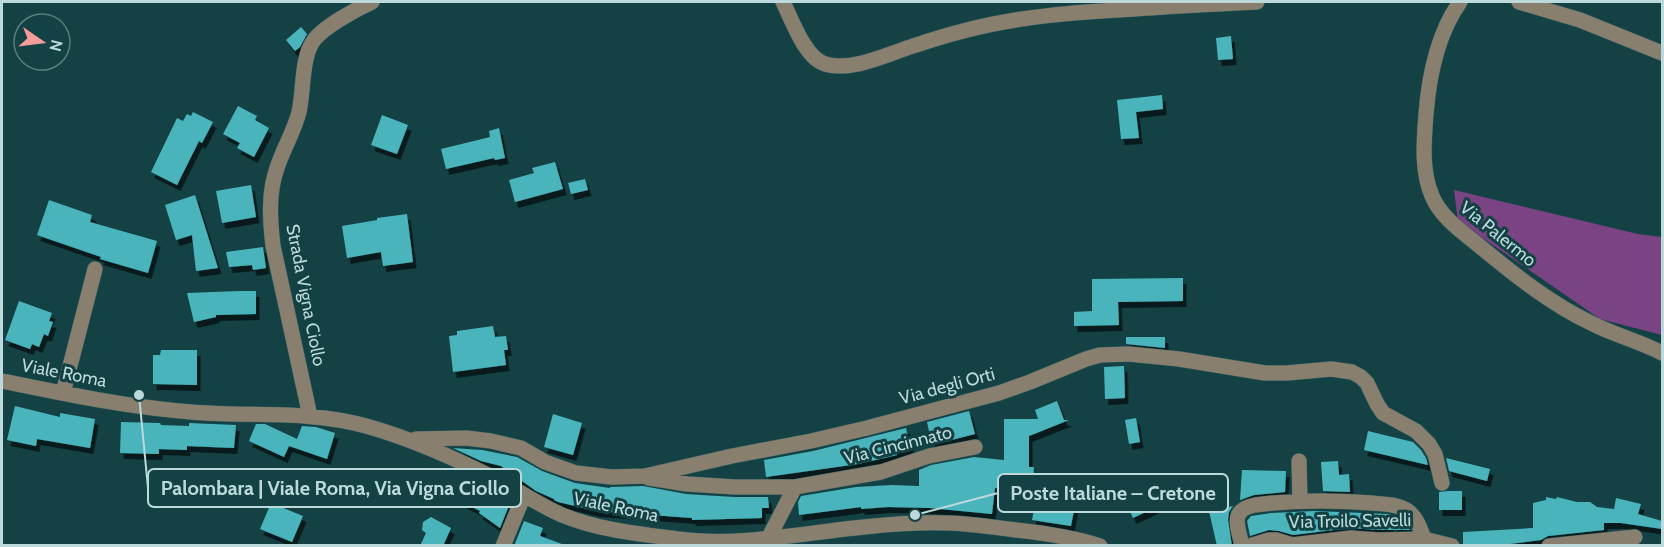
<svg xmlns="http://www.w3.org/2000/svg" width="1664" height="547" viewBox="0 0 1664 547" font-family="Cabin,sans-serif">
<style>
.green{fill:#7a4383}
.building{fill:#49b4bc;filter:url(#shadow)}
.lines{fill:none;stroke-linecap:round;stroke-linejoin:round}
.minor-casing{stroke:#355f62;stroke-width:16}
.minor{stroke:#897f6e;stroke-width:15}
.labels{text-anchor:middle;stroke-width:6;stroke-linejoin:round;paint-order:stroke}
.street-label{font-size:18px;fill:#bcd9db;stroke:#134144}
.leader{fill:none;stroke:#bcd9db;stroke-width:2}
.callout-dot{fill:#bcd9db;stroke:#134144;stroke-width:2}
.callout{fill:#134144;stroke:#bcd9db;stroke-width:2}
.callout-label{font-size:20px;text-anchor:middle;font-weight:bold;fill:#bcd9db}
</style>
<defs>
<filter id="shadow"><feDropShadow dx="3.5" dy="6" stdDeviation="0" flood-color="#0009"/></filter>
</defs>
<rect width="100%" height="100%" fill="#134144"/>
<!-- green -->
<path class="green" d="M 1454,190 L 1638,234 L 1662,237 L 1662,335 L 1600,319 L 1458,221 Z"/>
<!-- building -->
<path class="building" d="M 301,27 L 307,34 L 300,47 L 295,51 L 286,40 Z
M 1231,36 L 1233,59 L 1218,60 L 1216,38 Z
M 1162,95 L 1163,109 L 1136,112 L 1139,138 L 1121,139 L 1117,100 Z
M 238,106 L 257,116 L 255,120 L 269,128 L 254,157 L 237,148 L 240,143 L 223,134 Z
M 193,112 L 213,122 L 202,143 L 199,141 L 177,185 L 151,172 L 177,118 L 183,121 L 187,114 L 191,116 Z
M 382,115 L 408,125 L 397,154 L 371,145 Z
M 499,128 L 505,158 L 495,160 L 494,158 L 446,169 L 441,149 L 490,137 L 489,131 Z
M 555,162 L 563,189 L 515,202 L 509,180 L 534,173 L 532,168 Z
M 585,179 L 588,190 L 571,194 L 568,183 Z
M 251,185 L 256,217 L 222,223 L 216,191 Z
M 195,195 L 218,268 L 196,271 L 192,235 L 176,240 L 165,205 Z
M 49,200 L 92,215 L 90,222 L 157,241 L 148,273 L 100,259 L 101,257 L 37,235 Z
M 407,214 L 413,262 L 383,266 L 381,252 L 347,258 L 342,226 L 377,220 L 377,218 Z
M 263,247 L 266,268 L 253,270 L 252,265 L 229,267 L 226,252 Z
M 1183,278 L 1183,301 L 1118,302 L 1119,325 L 1074,326 L 1074,312 L 1092,311 L 1092,279 Z
M 239,291 L 256,291 L 256,314 L 216,315 L 216,317 L 194,322 L 187,293 Z
M 19,301 L 52,313 L 49,321 L 53,322 L 48,336 L 44,334 L 39,347 L 32,344 L 30,349 L 5,340 Z
M 493,326 L 495,337 L 506,336 L 508,350 L 504,350 L 506,365 L 453,372 L 449,336 L 457,335 L 457,331 Z
M 1126,337 L 1165,337 L 1165,348 L 1126,344 Z
M 161,350 L 197,350 L 197,385 L 153,384 L 153,355 L 160,355 Z
M 1124,366 L 1125,398 L 1105,399 L 1104,367 Z
M 1057,401 L 1064,420 L 1069,420 L 1029,436 L 1029,467 L 1034,467 L 1032,492 L 995,488 L 992,514 L 930,508 L 888,507 L 861,509 L 861,507 L 799,515 L 798,502 L 801,496 L 856,487 L 892,485 L 919,486 L 919,470 L 931,465 L 974,457 L 1004,460 L 1004,419 L 1038,419 L 1035,410 Z
M 15,406 L 60,417 L 60,413 L 95,419 L 90,448 L 37,439 L 36,446 L 7,440 Z
M 969,411 L 975,434 L 932,445 L 927,422 Z
M 553,414 L 582,423 L 573,455 L 544,447 Z
M 1136,418 L 1140,442 L 1129,444 L 1125,420 Z
M 121,422 L 160,423 L 161,425 L 189,426 L 189,423 L 236,425 L 234,448 L 187,446 L 187,450 L 159,449 L 159,454 L 120,453 Z
M 256,424 L 265,424 L 297,439 L 302,426 L 316,427 L 335,433 L 327,459 L 289,446 L 284,457 L 249,441 Z
M 906,428 L 911,450 L 897,453 L 897,455 L 858,464 L 766,477 L 764,460 L 813,451 Z
M 1368,431 L 1413,442 L 1421,450 L 1426,458 L 1428,465 L 1364,450 Z
M 453,448 L 482,450 L 517,457 L 542,471 L 575,483 L 610,488 L 610,487 L 643,486 L 686,494 L 734,497 L 768,497 L 769,508 L 762,508 L 762,518 L 692,520 L 692,518 L 597,511 L 558,502 L 554,500 L 554,499 L 536,491 L 501,466 L 481,461 Z
M 1446,458 L 1490,469 L 1487,481 L 1449,471 Z
M 1338,461 L 1339,475 L 1349,474 L 1350,492 L 1323,491 L 1321,462 Z
M 454,470 L 481,482 L 510,503 L 500,528 L 479,513 L 480,511 L 443,492 Z
M 1242,470 L 1286,471 L 1285,492 L 1254,495 L 1240,500 Z
M 1168,482 L 1172,489 L 1171,500 L 1133,518 L 1125,501 Z
M 1448,491 L 1462,491 L 1462,510 L 1439,510 L 1439,492 Z
M 1546,497 L 1556,499 L 1557,497 L 1577,502 L 1590,502 L 1597,507 L 1614,509 L 1616,498 L 1641,504 L 1638,514 L 1662,521 L 1662,529 L 1621,523 L 1604,523 L 1604,530 L 1548,536 L 1541,540 L 1493,546 L 1463,546 L 1463,532 L 1533,528 L 1533,503 L 1546,500 Z
M 1036,498 L 1075,505 L 1071,526 L 1032,520 Z
M 271,503 L 303,516 L 292,542 L 260,529 Z
M 1233,506 L 1229,512 L 1228,520 L 1232,546 L 1217,546 L 1209,511 Z
M 1314,511 L 1389,514 L 1391,515 L 1390,528 L 1400,518 L 1406,523 L 1410,530 L 1378,530 L 1350,528 L 1293,535 L 1279,531 L 1269,530 L 1250,536 L 1247,521 L 1251,516 L 1271,513 Z
M 431,517 L 451,528 L 443,546 L 420,546 L 426,533 L 422,530 L 423,522 Z
M 524,521 L 543,528 L 540,536 L 562,544 L 562,546 L 514,546 Z"/>
<g class="lines">
<defs>
<path id="minor" d="M 783,2 C 792,20 805,58 825,64 C 850,72 886,55 910,47 C 928,41 947,35 967,30 C 1022,16 1077,12 1134,9 C 1175,6 1216,4 1257,2
M 1460,2 C 1438,33 1429,76 1426,114 C 1424,141 1421,170 1432,196 C 1441,218 1464,233 1482,248 C 1516,276 1551,304 1591,323 C 1614,335 1639,341 1662,353
M 1519,2 L 1580,20 L 1662,53
M 2,381 C 65,394 127,407 191,412 C 250,417 309,410 366,426 C 413,439 458,460 502,482 C 522,493 541,506 562,515 C 598,530 639,534 678,539 C 740,547 802,533 864,527 C 892,524 920,522 949,523 C 971,524 994,527 1016,530 C 1044,533 1072,537 1100,546
M 63,393 L 95,269
M 310,416 L 273,246 C 270,220 268,193 277,168 C 283,149 294,132 299,112 C 304,91 301,57 314,40 C 325,26 355,10 372,2
M 416,439 L 466,438 L 491,441 L 521,448 L 545,462 L 576,473 L 612,477 L 645,476 L 732,456 L 811,441 L 867,428 L 999,393 L 1030,382 L 1086,359 L 1100,355 L 1129,354 L 1179,359 L 1265,373 L 1287,373 L 1331,369 L 1352,372 L 1361,377 L 1367,383 L 1377,404 L 1383,413 L 1416,431 L 1429,444 L 1435,454 L 1442,483
M 1299,461 L 1300,501
M 649,478 L 687,484 L 735,487 L 795,487 L 881,472 L 929,456 L 975,447
M 768,539 L 795,487
M 503,546 L 524,495
M 1242,546 C 1238,526 1229,510 1255,505 C 1294,500 1333,500 1372,503 C 1384,504 1397,504 1408,511 C 1417,518 1420,528 1424,539
M 1250,546 L 1269,540 L 1276,540 L 1292,545 L 1351,538 L 1378,540 L 1424,539 L 1452,546
M 1549,546 L 1635,537"/>
</defs>
<!-- minor casing -->
<use href="#minor" class="minor-casing"/>
<!-- minor -->
<use href="#minor" class="minor"/>
</g>
<g class="labels">
<!-- street labels -->
<g class="street-label">
<text transform="translate(1498 234) rotate(39)" y="6">Via Palermo</text>
<text transform="translate(306 295) rotate(79)" y="6">Strada Vigna Ciollo</text>
<text transform="translate(64 373) rotate(11)" y="6">Viale Roma</text>
<text transform="translate(947 386) rotate(-15)" y="6">Via degli Orti</text>
<text transform="translate(898 445) rotate(-14)" y="6">Via Cincinnato</text>
<text transform="translate(616 507) rotate(12)" y="6">Viale Roma</text>
<text transform="translate(1350 521) rotate(-1)" y="6">Via Troilo Savelli</text>
</g>
</g>
<!-- callouts -->
<path class="leader" d="M139 395L148 488M915 515L998 493"/>
<g class="callout-dot">
<circle cx="139" cy="395" r="6"/>
<circle cx="915" cy="515" r="6"/>
</g>
<g class="callout">
<rect x="148" y="469" width="373" height="38" rx="6"/>
<rect x="998" y="474" width="230" height="38" rx="6"/>
</g>
<g class="callout-label">
<text x="335" y="495">Palombara | Viale Roma, Via Vigna Ciollo</text>
<text x="1113" y="500">Poste Italiane – Cretone</text>
</g>
<!-- border -->
<rect width="1664" height="547" fill="none" stroke="#bcd9db" stroke-width="6"/>
<!-- north arrow -->
<g transform="translate(42 42) rotate(104)"><circle r="28" fill="#134144" stroke="#577e80" stroke-width="1.5"/>
<path d="M0-4.5L10 22L0 15L-10 22Z" fill="#f59b99"/>
<text y="-9" font-size="16" font-weight="bold" text-anchor="middle" fill="#bcd9db">N</text>
</g>
</svg>
